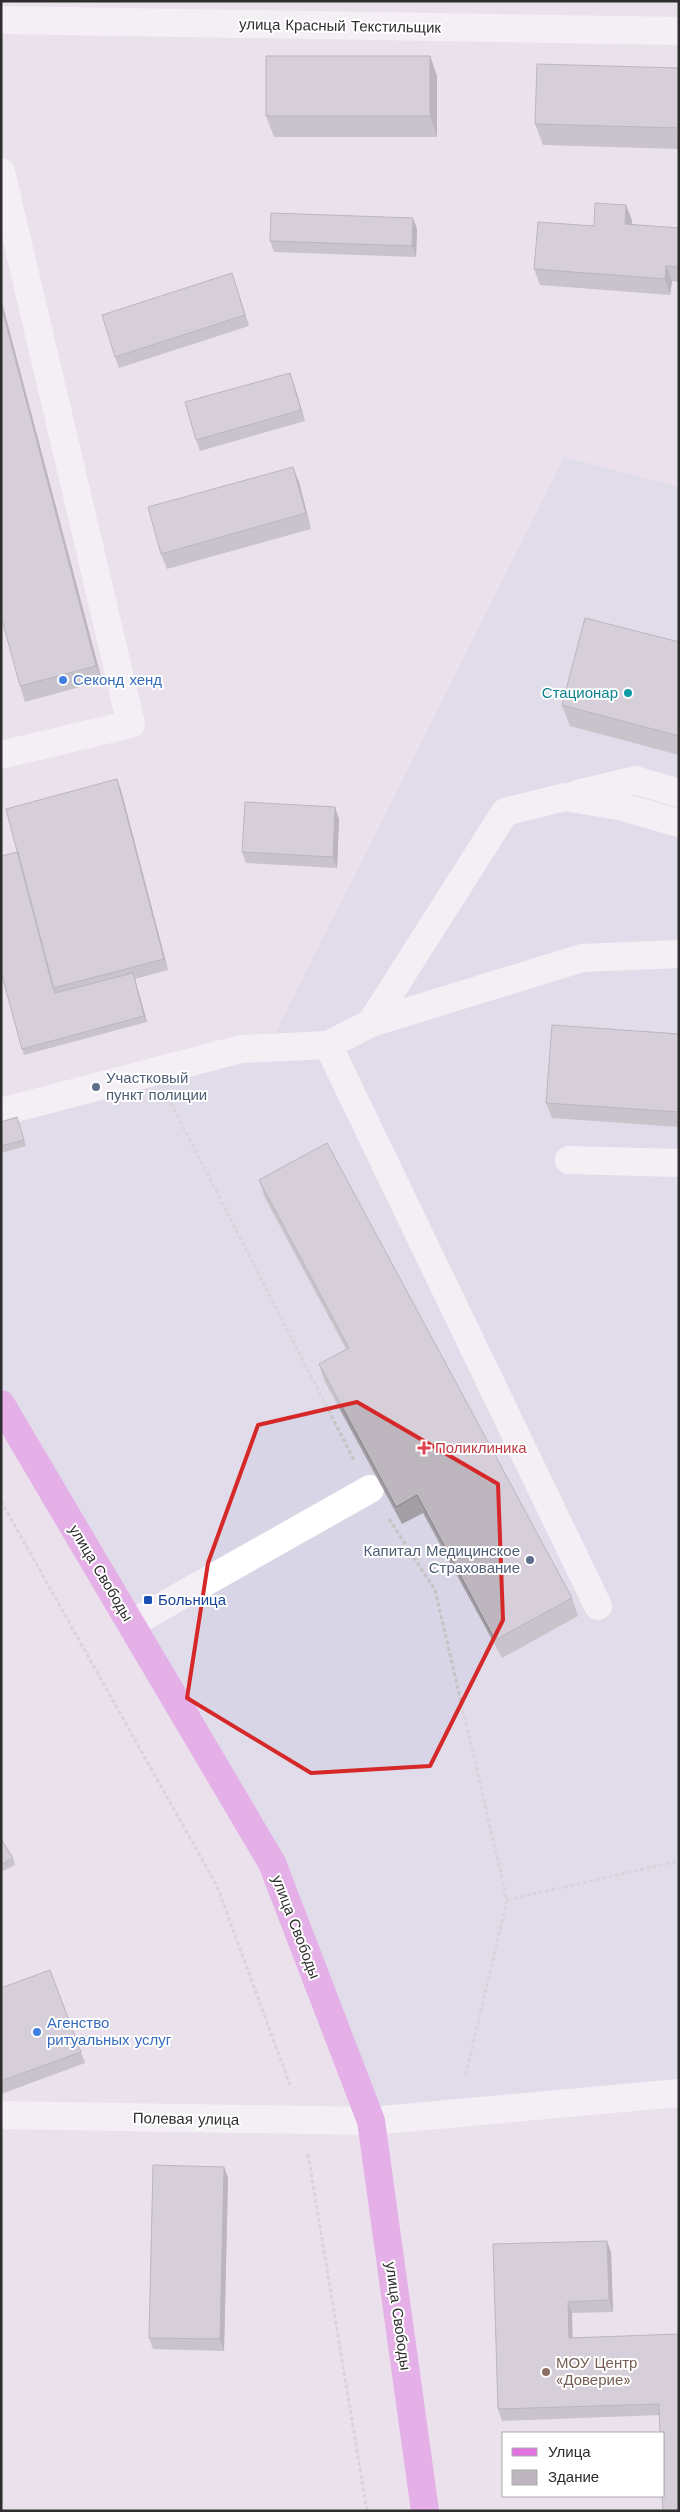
<svg xmlns="http://www.w3.org/2000/svg" width="680" height="2512" viewBox="0 0 680 2512" font-family="'Work Sans',sans-serif">
<style>
.medical{fill:#d8d5e6}
.lines{fill:none;stroke-linecap:round;stroke-linejoin:round}
.path{stroke:#c4c4c4;stroke-width:3;stroke-dasharray:4 2.5;stroke-linecap:butt}
.minor{stroke:#fff;stroke-width:28}
.major{stroke:#e073df;stroke-width:28}
.wall{fill:#a39da4}
.shaded-wall{fill:#857f86}
.building{fill:#beb6bf;stroke:#857f86}
.marked{fill:none;stroke:#d62828;stroke-width:4;stroke-linejoin:round}
.shop-dot{fill:#3f7fe0;stroke:#fff;stroke-width:2}
.culture-dot{fill:#0f9aa8;stroke:#fff;stroke-width:2}
.service-dot{fill:#5c6f8a;stroke:#fff;stroke-width:2}
.health-dot{fill:#e0444e;stroke:#fff;stroke-width:2}
.transit-dot{fill:#1a4fb4;stroke:#fff;stroke-width:2}
.education-dot{fill:#8d6e63;stroke:#fff;stroke-width:2}
.labels{text-anchor:middle;stroke-width:4;stroke-linejoin:round;paint-order:stroke}
.street-label{font-size:15px;fill:#2d2d2d;stroke:#fff}
.shop-label{font-size:15px;fill:#366cbe;stroke:#fff;text-anchor:start}
.culture-label{font-size:15px;fill:#0d838f;stroke:#fff;text-anchor:end}
.service-label{font-size:15px;fill:#4e5e75;stroke:#fff;text-anchor:start}
.health-label{font-size:15px;fill:#be3a42;stroke:#fff;text-anchor:start}
.transit-label{font-size:15px;fill:#164399;stroke:#fff;text-anchor:start}
.education-label{font-size:15px;fill:#785e54;stroke:#fff;text-anchor:start}
</style>
<rect width="100%" height="100%" fill="#eae1ec"/>
<!-- medical -->
<path class="medical" d="M 564,457 L 679,487 L 679,2092 L 371,2119 L 274,1862 L 1,1401 L 1,1113 L 241,1050 L 275,1034 Z"/>
<g class="lines">
<!-- path -->
<path class="path" d="M 171,1103 L 354,1460
M 1,1501 L 217,1886 L 290,2085
M 389,1519 L 435,1590 L 507,1900 L 465,2078
M 507,1900 L 679,1861
M 308,2154 L 367,2511"/>
<!-- minor -->
<path class="minor" d="M 1,20 L 679,31
M 1,172 L 131,724 L 1,755
M 577,794 L 635,780 L 679,793
M 371,1023 L 505,812 L 565,797 L 619,806 L 679,823
M 328,1045 L 598,1606
M 1,1112 L 241,1049 L 328,1045 L 371,1023 L 582,958 L 679,954
M 569,1160 L 679,1163
M 131,1624 L 370,1489
M 1,2115 L 371,2121 L 679,2093"/>
<!-- major -->
<path class="major" d="M 1,1404 L 272,1863 L 371,2121 L 425,2511"/>
</g>
<!-- wall -->
<path class="wall" d="M 430,56 L 437,76 L 437,137 L 274,137 L 266,116 Z
M 679,68 L 679,149 L 543,145 L 535,124 Z
M 632,220 L 631,225 L 679,228 L 679,282 L 672,281 L 670,295 L 540,285 L 534,269 L 594,226 Z
M 417,229 L 416,257 L 274,252 L 270,241 Z
M 232,273 L 249,326 L 119,368 L 115,357 Z
M 1,299 L 102,681 L 25,702 L 20,686 Z
M 294,384 L 305,421 L 200,451 L 196,440 Z
M 299,482 L 311,529 L 167,569 L 161,554 Z
M 679,642 L 679,755 L 570,726 L 562,705 Z
M 117,779 L 121,790 L 168,970 L 135,979 L 147,1022 L 24,1055 L 22,1049 L 18,852 Z
M 339,819 L 337,868 L 246,863 L 242,852 Z
M 679,1034 L 679,1127 L 552,1118 L 546,1103 Z
M 17,1117 L 26,1146 L 1,1153 L 1,1122 Z
M 259,1180 L 572,1598 L 578,1616 L 502,1658 L 423,1513 L 402,1524 L 325,1382 L 319,1364 L 346,1349 L 265,1198 Z
M 1,1839 L 13,1858 L 15,1865 L 1,1872 Z
M 50,1970 L 85,2063 L 1,2094 L 1,1988 Z
M 224,2167 L 228,2178 L 224,2351 L 153,2349 L 149,2338 Z
M 493,2244 L 611,2252 L 613,2312 L 572,2313 L 572,2338 L 679,2334 L 660,2415 L 502,2421 L 498,2409 Z"/>
<!-- shaded-wall -->
<path class="shaded-wall" d="M 430,56 L 437,76 L 437,137 L 430,116 Z
M 626,205 L 632,220 L 630,240 L 625,224 Z
M 413,218 L 417,229 L 416,257 L 412,246 Z
M 666,266 L 672,281 L 670,295 L 665,279 Z
M 232,273 L 236,285 L 249,326 L 245,315 Z
M 1,299 L 102,681 L 96,666 L 1,305 Z
M 290,373 L 294,384 L 305,421 L 301,410 Z
M 293,467 L 299,482 L 311,529 L 306,513 Z
M 117,779 L 121,790 L 168,970 L 164,959 Z
M 335,807 L 339,819 L 337,868 L 333,857 Z
M 133,973 L 135,979 L 147,1022 L 144,1016 Z
M 224,2167 L 228,2178 L 224,2351 L 220,2339 Z
M 607,2241 L 611,2252 L 613,2312 L 609,2300 Z
M 568,2302 L 572,2313 L 573,2349 L 569,2338 Z"/>
<!-- building -->
<path class="building" d="M 266,56 L 430,56 L 430,116 L 266,116 Z
M 537,64 L 679,68 L 679,128 L 535,124 Z
M 595,203 L 626,205 L 625,224 L 679,228 L 679,267 L 666,266 L 665,279 L 534,269 L 538,222 L 594,226 Z
M 271,213 L 413,218 L 412,246 L 270,241 Z
M 232,273 L 245,315 L 115,357 L 102,315 Z
M 1,305 L 96,666 L 20,686 L 1,616 Z
M 290,373 L 301,410 L 196,440 L 185,402 Z
M 293,467 L 306,513 L 161,554 L 148,507 Z
M 585,618 L 679,642 L 679,736 L 562,705 Z
M 117,779 L 164,959 L 53,988 L 6,809 Z
M 245,802 L 335,807 L 333,857 L 242,852 Z
M 18,852 L 55,993 L 133,973 L 144,1016 L 22,1049 L 1,972 L 1,856 Z
M 552,1025 L 679,1034 L 679,1112 L 546,1103 Z
M 17,1117 L 24,1140 L 1,1146 L 1,1122 Z
M 327,1143 L 572,1598 L 495,1640 L 417,1495 L 396,1507 L 319,1364 L 349,1348 L 259,1180 Z
M 1,1839 L 13,1858 L 1,1865 Z
M 50,1970 L 81,2052 L 1,2081 L 1,1988 Z
M 153,2165 L 224,2167 L 220,2339 L 149,2338 Z
M 607,2241 L 609,2300 L 568,2302 L 569,2338 L 679,2334 L 679,2511 L 663,2511 L 662,2496 L 664,2496 L 664,2433 L 660,2433 L 659,2404 L 498,2409 L 493,2244 Z"/>
<!-- marked area -->
<path d="M0 0H680V2512H0ZM 357,1402 L 498,1484 L 503,1620 L 430,1766 L 311,1773 L 187,1698 L 208,1563 L 258,1425 Z" fill="#eae1ec" fill-opacity=".55" fill-rule="evenodd"/>
<path class="marked" d="M 357,1402 L 498,1484 L 503,1620 L 430,1766 L 311,1773 L 187,1698 L 208,1563 L 258,1425 Z"/>
<!-- markers -->
<g class="shop-dot">
<circle cx="63" cy="680" r="5"/>
<circle cx="37" cy="2032" r="5"/>
</g>
<circle class="culture-dot" cx="628" cy="693" r="5"/>
<g class="service-dot">
<circle cx="96" cy="1087" r="5"/>
<circle cx="530" cy="1560" r="5"/>
</g>
<path class="health-dot" d="M421.5 1440.5h5v5h5v5h-5v5h-5v-5h-5v-5h5z"/>
<rect class="transit-dot" x="143" y="1595" width="10" height="10" rx="2.5"/>
<circle class="education-dot" cx="546" cy="2372" r="5"/>
<g class="labels">
<!-- street labels -->
<g class="street-label">
<text transform="translate(340 26) rotate(1)" y="5">улица Красный Текстильщик</text>
<text transform="translate(101 1573) rotate(59)" y="5">улица Свободы</text>
<text transform="translate(296 1927) rotate(69)" y="5">улица Свободы</text>
<text transform="translate(186 2119) rotate(1)" y="5">Полевая улица</text>
<text transform="translate(398 2316) rotate(82)" y="5">улица Свободы</text>
</g>
<!-- shop labels -->
<g class="shop-label">
<text x="73" y="685">Секонд хенд</text>
<text x="47" y="2028">Агенство<tspan x="47" dy="17">ритуальных услуг</tspan></text>
</g>
<!-- culture labels -->
<g class="culture-label">
<text x="618" y="698">Стационар</text>
</g>
<!-- service labels -->
<g class="service-label">
<text x="106" y="1083">Участковый<tspan x="106" dy="17">пункт полиции</tspan></text>
<text x="520" y="1556" text-anchor="end">Капитал Медицинское<tspan x="520" dy="17">Страхование</tspan></text>
</g>
<!-- health labels -->
<g class="health-label">
<text x="435" y="1453">Поликлиника</text>
</g>
<!-- transit labels -->
<g class="transit-label">
<text x="158" y="1605">Больница</text>
</g>
<!-- education labels -->
<g class="education-label">
<text x="556" y="2368">МОУ Центр<tspan x="556" dy="17">«Доверие»</tspan></text>
</g>
</g>
<!-- border -->
<rect width="680" height="2512" fill="none" stroke="#2d2d2d" stroke-width="5"/>
<!-- legend -->
<rect x="502" y="2432" width="162" height="65" fill="#ffffff" stroke="#ababab"/>
<rect x="512" y="2448" width="25" height="8" fill="#e073df" stroke="#ababab"/>
<text x="548" y="2457" font-size="15" fill="#2d2d2d">Улица</text>
<rect x="512" y="2470" width="25" height="15" fill="#beb6bf" stroke="#ababab"/>
<text x="548" y="2482" font-size="15" fill="#2d2d2d">Здание</text>
</svg>
